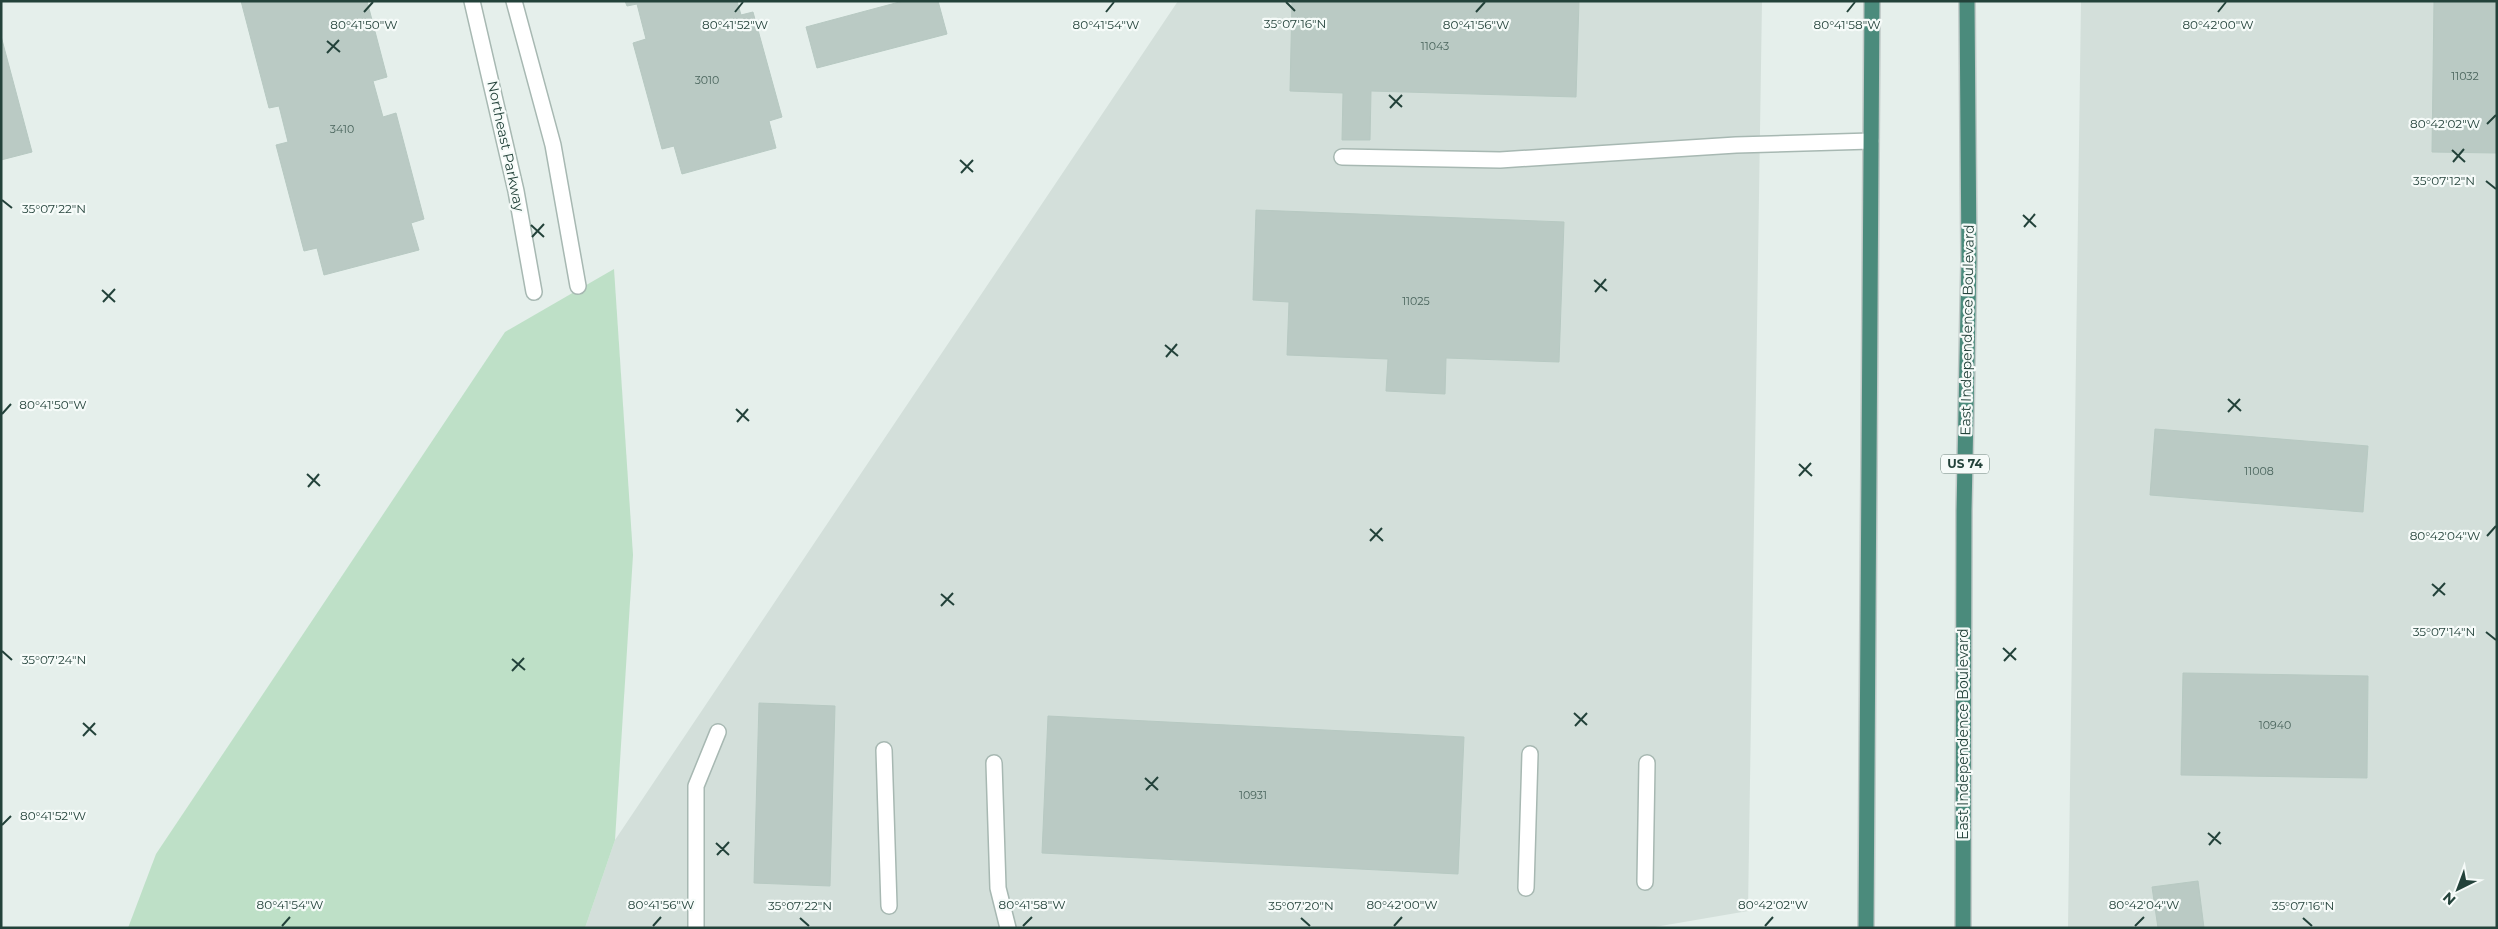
<svg xmlns="http://www.w3.org/2000/svg" width="2498" height="929" viewBox="0 0 2498 929" font-family="Montserrat,sans-serif">
<style>
.built{fill:#d3dfda}
.green{fill:#bee0c7}
.building{fill:#bacac4;stroke:#b7c9c2}
.lines{fill:none;stroke-linecap:round;stroke-linejoin:round}
.service-casing{stroke:#a7b8b2;stroke-width:18}
.minor-casing{stroke:#a7b8b2;stroke-width:18}
.trunk-casing{stroke:#c1cac8;stroke-width:18}
.service{stroke:#fff;stroke-width:15}
.minor{stroke:#fff;stroke-width:15}
.trunk{stroke:#4b8b7c;stroke-width:15}
.ticks{fill:none;stroke:#23423a;stroke-width:2}
.labels{text-anchor:middle;stroke-width:4.5;stroke-linejoin:round;paint-order:stroke}
.number-label{font-size:11px;fill:#49645c}
.shield{fill:#f6fbf9;stroke:#627a73;stroke-width:1}
.shield-label{font-size:12px;font-weight:bold;fill:#23423a}
.street-label{font-size:14px;fill:#23423a;stroke:#f6fbf9}
.ticks-label{font-size:12px;text-anchor:middle;fill:#23423a;stroke:#f6fbf9;stroke-width:4.5;stroke-linejoin:round;paint-order:stroke}
</style>
<rect width="100%" height="100%" fill="#e5efeb"/>
<!-- built -->
<path class="built" d="M 1178,1 L 1762,1 L 1748,911 L 1649,928 L 585,928 L 615,840 Z
M 2081,1 L 2497,1 L 2497,928 L 2068,928 Z"/>
<!-- green -->
<path class="green" d="M 614,269 L 633,555 L 615,840 L 585,928 L 128,928 L 156,854 L 505,332 Z"/>
<!-- building -->
<path class="building" d="M 241,1 L 367,1 L 387,77 L 373,81 L 383,117 L 396,113 L 424,219 L 411,223 L 419,250 L 324,275 L 317,248 L 304,251 L 276,145 L 288,142 L 279,106 L 269,108 Z
M 625,1 L 737,1 L 741,15 L 753,12 L 782,117 L 769,121 L 776,148 L 682,174 L 674,146 L 662,149 L 633,43 L 646,39 L 637,4 L 627,6 Z
M 903,1 L 938,1 L 947,34 L 817,68 L 806,27 Z
M 1292,1 L 1579,1 L 1576,97 L 1371,91 L 1370,140 L 1342,140 L 1343,93 L 1290,91 Z
M 2434,1 L 2497,1 L 2497,153 L 2432,152 Z
M 1,36 L 32,152 L 1,160 Z
M 1256,210 L 1564,222 L 1559,362 L 1446,358 L 1445,394 L 1386,391 L 1388,359 L 1287,355 L 1289,302 L 1253,300 Z
M 2155,429 L 2368,446 L 2363,512 L 2150,495 Z
M 2183,673 L 2368,676 L 2367,778 L 2181,775 Z
M 759,703 L 835,706 L 830,886 L 754,883 Z
M 1048,716 L 1464,737 L 1458,874 L 1042,853 Z
M 2198,881 L 2204,928 L 2158,928 L 2152,887 Z"/>
<g class="lines">
<defs>
<path id="service" d="M 1342,157 L 1500,160 L 1736,145 L 1871,141
M 884,750 L 889,906
M 994,763 L 998,888 L 1008,928
M 1645,882 L 1647,763
M 1526,888 L 1530,754
M 696,928 L 696,786 L 718,732"/>
<path id="minor" d="M 472,1 L 516,191 L 534,292
M 514,1 L 553,145 L 578,286"/>
<path id="trunk" d="M 1866,928 L 1872,1
M 1963,928 L 1964,511 L 1969,260 L 1967,1"/>
</defs>
<!-- service casing -->
<use href="#service" class="service-casing"/>
<!-- minor casing -->
<use href="#minor" class="minor-casing"/>
<!-- trunk casing -->
<use href="#trunk" class="trunk-casing"/>
<!-- service -->
<use href="#service" class="service"/>
<!-- minor -->
<use href="#minor" class="minor"/>
<!-- trunk -->
<use href="#trunk" class="trunk"/>
</g>
<!-- ticks -->
<path class="ticks" d="M 1286,2 L 1295,11M 364,12 L 373,2M 735,12 L 743,2M 1106,12 L 1114,2M 1476,12 L 1485,2M 1847,12 L 1855,2M 2218,12 L 2226,2M 327,41 L 340,52M 327,53 L 339,40M 1389,95 L 1402,107M 1390,108 L 1402,95M 2487,124 L 2496,115M 2452,150 L 2465,162M 960,160 L 973,172M 2453,162 L 2464,149M 961,173 L 973,160M 2486,181 L 2496,189M 2,200 L 12,208M 2023,215 L 2036,227M 531,225 L 544,237M 2024,227 L 2035,214M 532,237 L 544,224M 1594,280 L 1607,291M 102,290 L 115,302M 1595,292 L 1606,279M 103,302 L 115,289M 1165,345 L 1178,356M 1166,357 L 1177,344M 2228,399 L 2241,411M 736,409 L 749,421M 2228,412 L 2240,399M 2,414 L 11,404M 737,422 L 748,409M 1799,464 L 1812,476M 307,474 L 320,486M 1799,476 L 1811,463M 308,487 L 319,474M 1370,529 L 1383,541M 2487,536 L 2496,526M 1370,541 L 1382,528M 2432,584 L 2445,595M 941,594 L 954,605M 2433,596 L 2445,583M 941,606 L 953,593M 2486,632 L 2496,640M 2003,648 L 2016,660M 2,651 L 12,660M 512,659 L 525,670M 2004,661 L 2016,648M 512,671 L 524,658M 1574,713 L 1587,725M 83,723 L 96,735M 1575,726 L 1587,713M 83,736 L 95,723M 1145,778 L 1158,790M 1146,790 L 1158,777M 2,825 L 11,816M 2208,833 L 2221,844M 716,843 L 729,855M 2209,845 L 2220,832M 717,855 L 729,842M 800,918 L 809,926M 1301,918 L 1310,926M 2303,918 L 2312,926M 282,926 L 290,917M 653,926 L 661,917M 1023,926 L 1032,917M 1394,926 L 1402,917M 1765,926 L 1773,917M 2135,926 L 2144,917"/>
<g class="labels">
<!-- number labels -->
<g class="number-label">
<text x="1435" y="50">11043</text>
<text x="2465" y="80">11032</text>
<text x="707" y="84">3010</text>
<text x="342" y="133">3410</text>
<text x="1416" y="305">11025</text>
<text x="2259" y="475">11008</text>
<text x="2275" y="729">10940</text>
<text x="1253" y="799">10931</text>
</g>
<!-- shield labels -->
<rect class="shield" x="1941" y="454.5" width="48" height="19" rx="4"/>
<g class="shield-label">
<text x="1965" y="468">US 74</text>
</g>
<!-- street labels -->
<g class="street-label">
<text transform="translate(506 146) rotate(78)" y="5">Northeast Parkway</text>
<text transform="translate(1967 330) rotate(-89)" y="5">East Independence Boulevard</text>
<text transform="translate(1963 734) rotate(-90)" y="5">East Independence Boulevard</text>
</g>
</g>
<g class="ticks-label">
<text x="1295" y="28">35°07'16"N</text>
<text x="364" y="29">80°41'50"W</text>
<text x="735" y="29">80°41'52"W</text>
<text x="1106" y="29">80°41'54"W</text>
<text x="1476" y="29">80°41'56"W</text>
<text x="1847" y="29">80°41'58"W</text>
<text x="2218" y="29">80°42'00"W</text>
<text x="2445" y="128">80°42'02"W</text>
<text x="2444" y="185">35°07'12"N</text>
<text x="54" y="213">35°07'22"N</text>
<text x="53" y="409">80°41'50"W</text>
<text x="2445" y="540">80°42'04"W</text>
<text x="2444" y="636">35°07'14"N</text>
<text x="54" y="664">35°07'24"N</text>
<text x="53" y="820">80°41'52"W</text>
<text x="290" y="909">80°41'54"W</text>
<text x="661" y="909">80°41'56"W</text>
<text x="1032" y="909">80°41'58"W</text>
<text x="1402" y="909">80°42'00"W</text>
<text x="1773" y="909">80°42'02"W</text>
<text x="2144" y="909">80°42'04"W</text>
<text x="800" y="910">35°07'22"N</text>
<text x="1301" y="910">35°07'20"N</text>
<text x="2303" y="910">35°07'16"N</text>
</g>
<!-- border -->
<rect width="2498" height="929" fill="none" stroke="#23423a" stroke-width="5"/>
<!-- north arrow -->
<g transform="translate(2458 889) rotate(222)" stroke="#f6fbf9" stroke-width="4" paint-order="stroke">
<path d="M0-4L9 19L0 12L-9 19Z" fill="#23423a"/>
<text y="-8" font-size="14" font-weight="bold" text-anchor="middle" fill="#23423a">N</text>
</g>
</svg>
